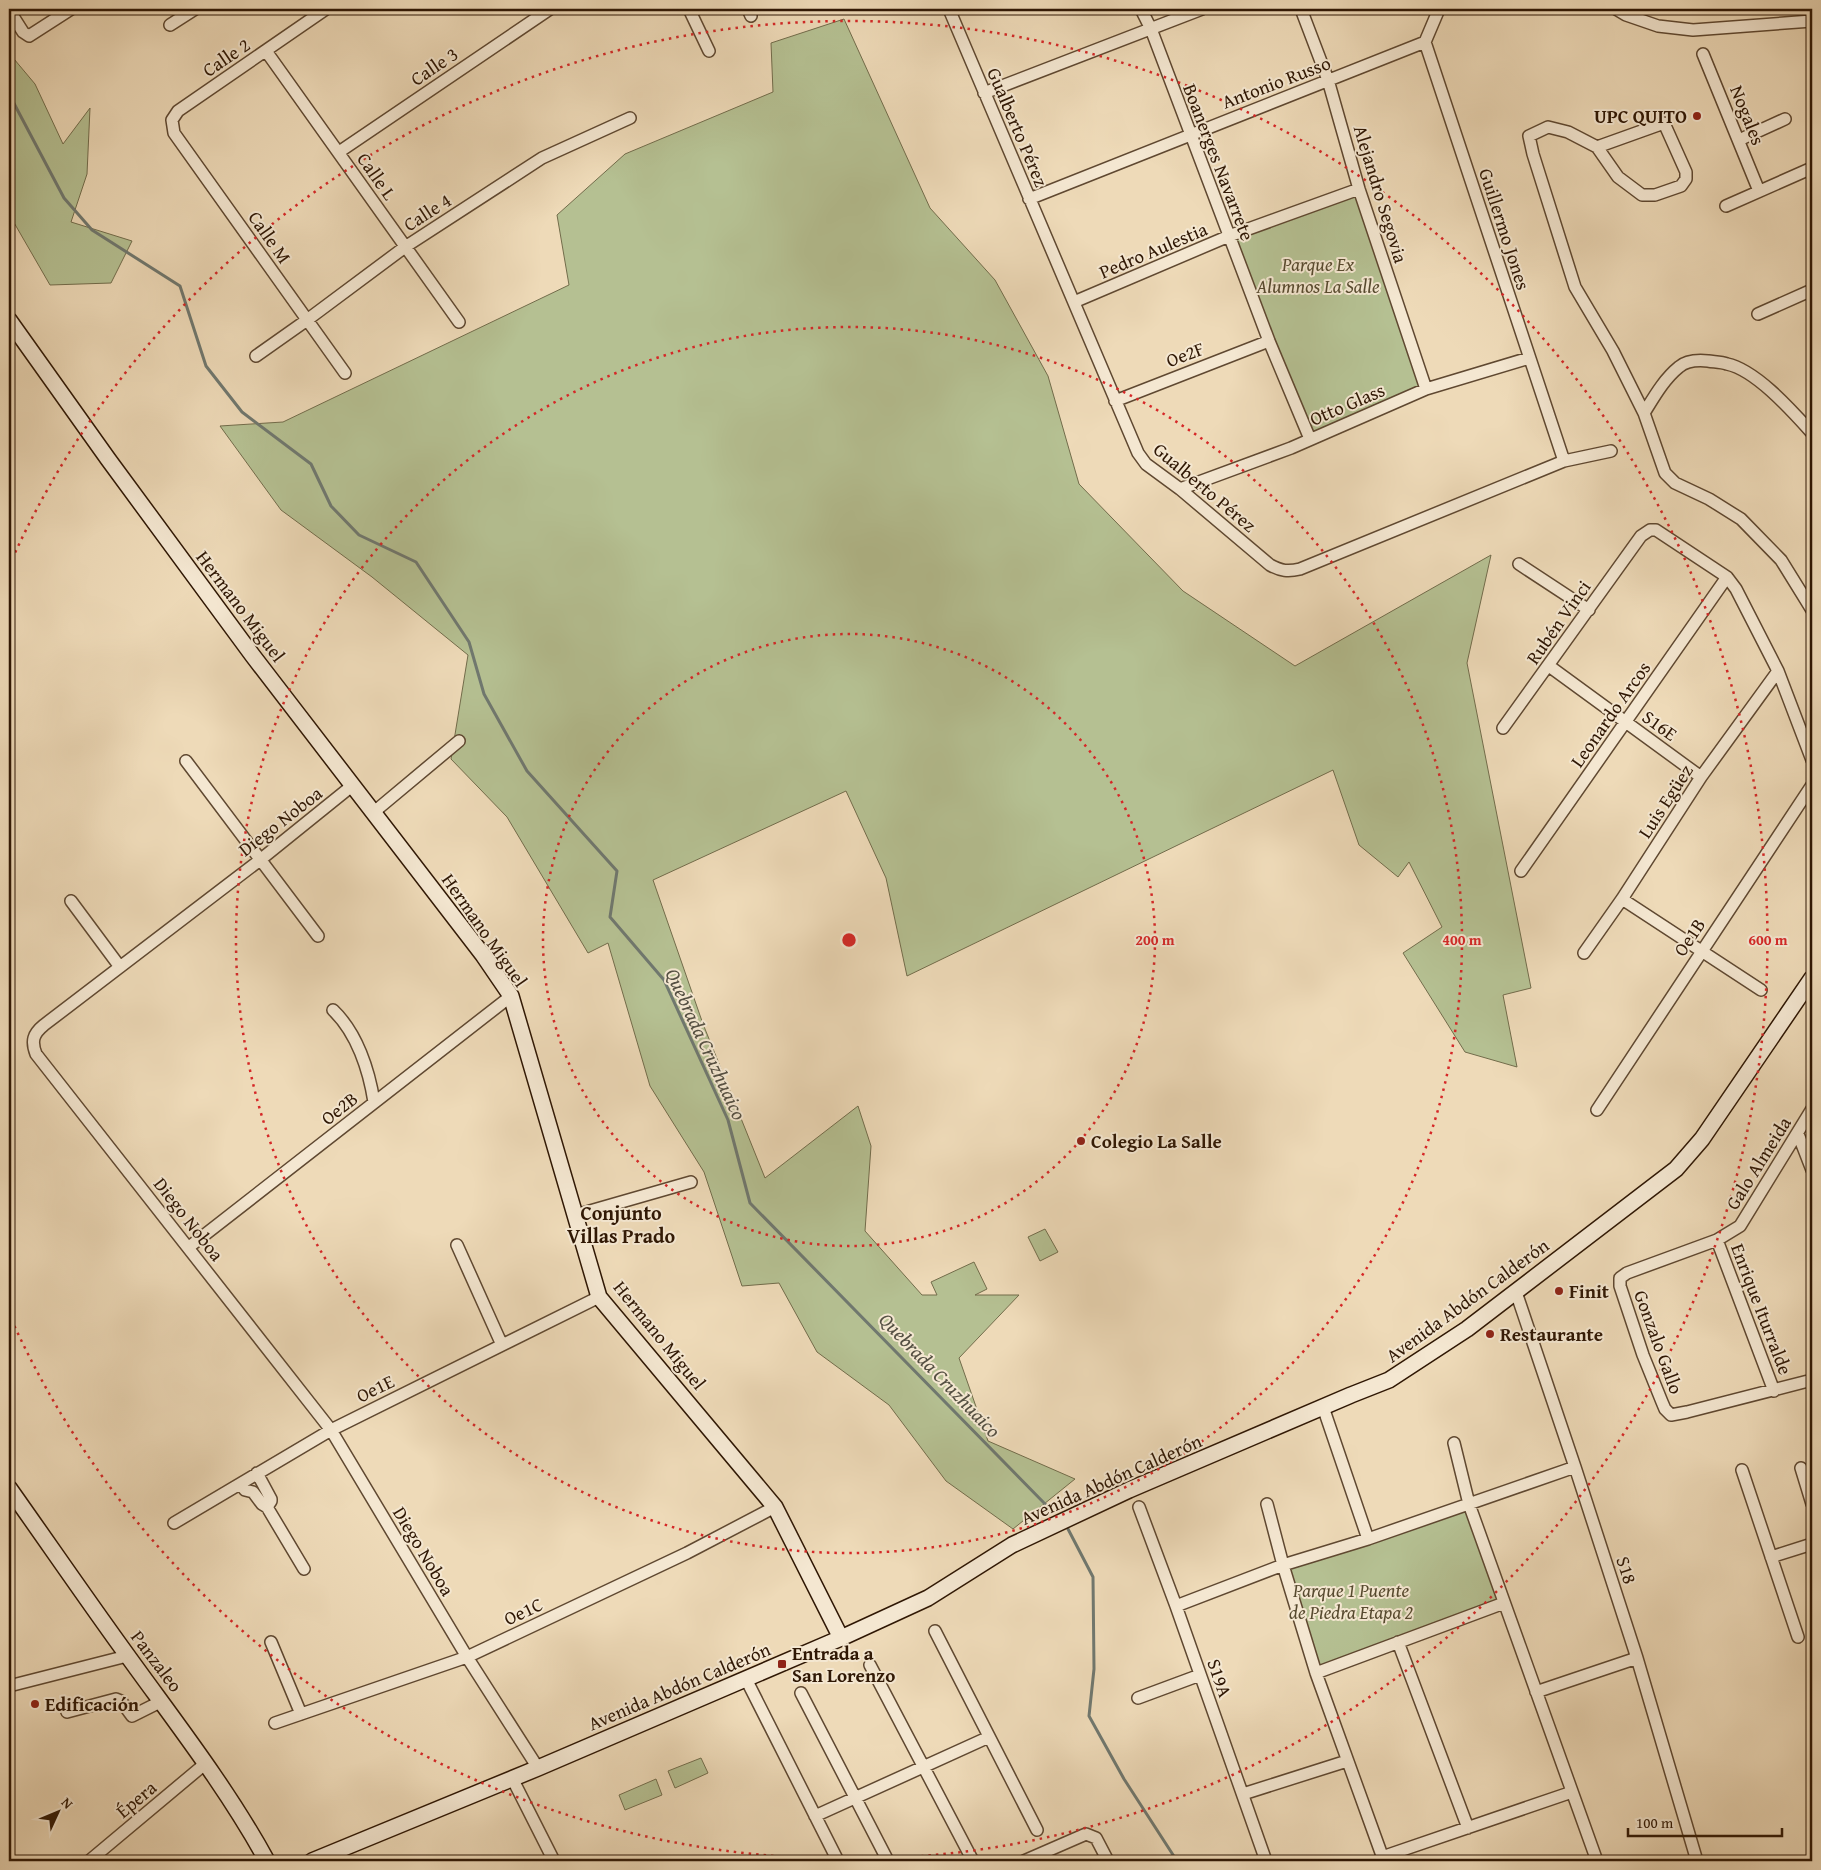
<svg xmlns="http://www.w3.org/2000/svg" width="1821" height="1870" viewBox="0 0 1821 1870" font-family="'Gentium Book Plus',serif">
<style>
.green{fill:#b5c092;stroke:#726c4b}
.lines{fill:none;stroke-linecap:round;stroke-linejoin:round}
.stream{stroke:#70786f;stroke-width:3}
.street-casing{stroke:#5f4831;stroke-width:14}
.secondary-casing{stroke:#2f1704;stroke-width:18}
.street{stroke:#f4e7d1;stroke-width:11}
.secondary{stroke:#f4e7d1;stroke-width:15}
.ring{fill:none;stroke:#d62828;stroke-width:2.5;stroke-dasharray:2.5 5}
.poi-dot{fill:#8f2418;stroke:#f4e7d1;stroke-width:2}
.labels{text-anchor:middle;stroke-width:4;stroke-linejoin:round;paint-order:stroke}
.street-label{font-size:19px;fill:#2f1704;stroke:#f4e7d1}
.poi-label{font-size:19px;font-weight:bold;fill:#2f1704;stroke:#f4e7d1;text-anchor:start}
.park-label{font-size:19px;font-style:italic;fill:#574a2f;stroke:#f4e7d1}
.water-label{font-size:20px;font-style:italic;fill:#555043;stroke:#f4e7d1}
.neighbourhood-label{font-size:20px;font-weight:bold;fill:#2f1704;stroke:#f4e7d1}
.centre{fill:#d62828;stroke:#f4e7d1;stroke-width:2.5}
.ring-label{font-size:15px;text-anchor:middle;font-weight:bold;fill:#d62828;stroke:#f4e7d1;stroke-width:4;stroke-linejoin:round;paint-order:stroke}
</style>
<rect width="100%" height="100%" fill="#eedab8"/>
<filter id="stains"><feTurbulence type="fractalNoise" baseFrequency=".004" numOctaves="4"/><feColorMatrix values="0 0 0 0 .2 0 0 0 0 .09 0 0 0 0 .02 0 0 0 .5 -.17"/></filter>
<radialGradient id="worn" r=".72"><stop offset=".6" stop-color="#630" stop-opacity="0"/><stop offset="1" stop-color="#630" stop-opacity=".3"/></radialGradient>
<!-- green -->
<path class="green" d="M 844,19 L 930,208 L 995,280 L 1048,376 L 1079,484 L 1183,591 L 1295,666 L 1491,555 L 1467,663 L 1531,988 L 1503,995 L 1517,1067 L 1465,1052 L 1403,953 L 1442,927 L 1409,862 L 1398,877 L 1359,845 L 1333,770 L 907,976 L 886,878 L 846,791 L 653,880 L 703,1024 L 765,1178 L 858,1106 L 871,1146 L 865,1231 L 922,1295 L 937,1295 L 931,1282 L 974,1262 L 987,1289 L 975,1295 L 1019,1295 L 959,1358 L 988,1441 L 1075,1479 L 1013,1529 L 946,1481 L 889,1405 L 817,1352 L 779,1283 L 742,1286 L 704,1172 L 650,1086 L 608,943 L 588,953 L 507,817 L 451,759 L 468,655 L 372,577 L 281,510 L 220,426 L 283,422 L 569,285 L 557,215 L 625,154 L 773,92 L 771,43 Z
M 9,53 L 35,84 L 63,144 L 90,108 L 87,174 L 71,222 L 132,241 L 111,283 L 50,285 L 9,214 L 9,139 L 11,137 L 9,132 Z
M 1359,189 L 1426,389 L 1313,433 L 1229,236 Z
M 1045,1229 L 1058,1252 L 1040,1261 L 1028,1237 Z
M 1469,1504 L 1504,1603 L 1316,1673 L 1283,1565 Z
M 701,1758 L 708,1773 L 675,1788 L 668,1771 Z
M 656,1779 L 662,1795 L 625,1810 L 619,1795 Z"/>
<g class="lines">
<!-- stream -->
<path class="stream" d="M 9,94 L 64,198 L 92,230 L 180,286 L 206,366 L 242,412 L 311,464 L 331,506 L 359,535 L 416,562 L 469,642 L 484,694 L 527,771 L 617,871 L 610,917 L 664,980 L 728,1120 L 750,1203 L 1049,1508
M 1068,1529 L 1093,1577 L 1094,1669 L 1089,1716 L 1124,1779 L 1177,1861"/>
<defs>
<path id="street" d="M 326,9 L 178,111 L 172,120 L 174,133 L 345,373
M 689,9 L 709,51
M 748,9 L 751,16
M 949,9 L 1138,453 L 1146,464 L 1180,489 L 1270,565 C 1281,571 1288,572 1300,569 L 1564,461 L 1611,451
M 1141,9 L 1151,29 L 1269,341 L 1310,439
M 1301,9 L 1328,80 L 1359,189 L 1426,389
M 1439,9 L 1425,42 L 1564,461
M 1616,9 L 1626,15 L 1658,26 L 1693,30 L 1812,21
M 9,10 L 23,32 L 29,36 L 71,9
M 170,25 L 195,9
M 266,51 L 459,322
M 1703,54 L 1759,191
M 984,93 L 1202,9
M 1739,140 L 1785,119
M 1597,147 L 1664,123 L 1686,172 L 1686,179 L 1681,186 L 1655,195 L 1642,195 L 1618,177 L 1597,147 L 1568,132 L 1548,127 L 1529,136 L 1533,154 L 1575,287 L 1613,351 L 1644,413 L 1665,473 L 1675,483 L 1709,499 L 1741,519 L 1781,560 L 1812,610
M 339,152 L 550,9
M 1029,199 L 1425,42
M 1726,206 L 1812,168
M 1074,302 L 1229,236 L 1359,189
M 1758,314 L 1812,290
M 256,356 L 307,320 L 405,247 L 542,158 L 630,118
M 1115,401 L 1269,341
M 1644,413 C 1654,397 1664,379 1679,367 C 1687,360 1698,360 1708,361 C 1714,362 1721,362 1727,364 C 1756,370 1792,411 1812,433
M 1180,489 L 1291,448 L 1426,389 L 1529,358
M 1519,564 L 1589,610
M 1549,666 L 1701,777
M 1503,728 L 1641,536 L 1650,530 L 1656,530 L 1727,577 L 1736,589 L 1778,671 L 1812,760
M 186,761 L 318,936
M 353,785 L 260,860 L 44,1025 C 33,1034 31,1041 36,1054 L 331,1430 L 467,1657 L 538,1768
M 374,812 L 459,741
M 1521,871 L 1727,577
M 1622,899 L 1761,990
M 71,901 L 120,967
M 1584,953 L 1622,899 L 1701,777 L 1778,671
M 333,1010 C 357,1033 369,1070 374,1102
M 1812,1109 L 1740,1226 L 1717,1240 L 1627,1273 L 1620,1278 L 1620,1286 L 1643,1355 L 1662,1402 L 1665,1409 L 1671,1415 L 1687,1412 L 1812,1380
M 1597,1110 L 1812,785
M 1798,1134 L 1812,1170
M 576,1215 L 691,1182
M 1717,1240 L 1774,1391
M 457,1245 L 502,1345
M 189,1247 L 511,996
M 1516,1292 L 1575,1467 L 1637,1658 L 1697,1861
M 1323,1407 L 1368,1539
M 1454,1443 L 1469,1504 L 1597,1861
M 1801,1468 L 1812,1504
M 1742,1470 L 1798,1637
M 257,1473 L 271,1499 L 271,1501 L 267,1507 L 304,1569
M 240,1484 L 245,1490 L 253,1492 L 262,1504 L 267,1507
M 1267,1504 L 1283,1565 L 1316,1673 L 1384,1861
M 1139,1507 L 1176,1606 L 1266,1861
M 174,1523 L 331,1430 L 599,1297
M 1771,1557 L 1812,1544
M 1176,1606 L 1283,1565 L 1368,1539 L 1575,1467
M 935,1631 L 1037,1830
M 271,1642 L 301,1714
M 1398,1642 L 1468,1828
M 870,1665 L 973,1861
M 1316,1673 L 1504,1603
M 746,1679 L 838,1861
M 9,1686 L 127,1656
M 1536,1692 L 1637,1658
M 801,1693 L 888,1861
M 1138,1698 L 1200,1675
M 67,1712 L 116,1699 L 121,1701 L 132,1716 L 162,1701
M 275,1723 L 467,1657 L 687,1553 L 775,1507
M 512,1778 L 554,1861
M 1243,1794 L 1347,1761
M 815,1816 L 989,1737
M 1382,1857 L 1572,1792
M 89,1861 L 206,1763
M 1024,1861 L 1086,1834 L 1096,1838 L 1108,1861"/>
<path id="secondary" d="M 9,320 L 108,459 L 253,656 L 483,955 L 511,996 L 599,1297 L 775,1507 L 841,1638
M 9,1488 C 48,1543 87,1600 127,1655 C 176,1723 227,1788 267,1861
M 312,1861 L 538,1768 L 841,1638 L 928,1598 L 1012,1545 L 1129,1490 L 1351,1395 L 1389,1380 L 1467,1329 L 1676,1169 L 1702,1139 L 1812,978"/>
</defs>
<!-- street casing -->
<use href="#street" class="street-casing"/>
<!-- secondary casing -->
<use href="#secondary" class="secondary-casing"/>
<!-- street -->
<use href="#street" class="street"/>
<!-- secondary -->
<use href="#secondary" class="secondary"/>
</g>
<!-- distance rings -->
<g class="ring">
<circle cx="849" cy="940" r="306"/>
<circle cx="849" cy="940" r="613"/>
<path d="M9 566A919 919 0 1 1 9 1314"/>
</g>
<!-- markers -->
<g class="poi-dot">
<circle cx="1697" cy="116" r="5"/>
<circle cx="1081" cy="1141" r="5"/>
<circle cx="1559" cy="1291" r="5"/>
<circle cx="1490" cy="1334" r="5"/>
<rect x="777" y="1659" width="10" height="10" rx="2.5"/>
<circle cx="35" cy="1704" r="5"/>
</g>
<g class="labels">
<!-- street labels -->
<g class="street-label">
<text transform="translate(226 57) rotate(-34)" y="7">Calle 2</text>
<text transform="translate(434 66) rotate(-34)" y="7">Calle 3</text>
<text transform="translate(1276 82) rotate(-21)" y="7">Antonio Russo</text>
<text transform="translate(1748 115) rotate(68)" y="7">Nogales</text>
<text transform="translate(1018 127) rotate(67)" y="7">Gualberto Pérez</text>
<text transform="translate(1219 162) rotate(69)" y="7">Boanerges Navarrete</text>
<text transform="translate(377 176) rotate(55)" y="7">Calle L</text>
<text transform="translate(1381 194) rotate(73)" y="7">Alejandro Segovia</text>
<text transform="translate(427 212) rotate(-33)" y="7">Calle 4</text>
<text transform="translate(1505 229) rotate(72)" y="7">Guillermo Jones</text>
<text transform="translate(270 237) rotate(55)" y="7">Calle M</text>
<text transform="translate(1153 250) rotate(-23)" y="7">Pedro Aulestia</text>
<text transform="translate(1185 354) rotate(-21)" y="7">Oe2F</text>
<text transform="translate(1347 404) rotate(-23)" y="7">Otto Glass</text>
<text transform="translate(1205 487) rotate(40)" y="7">Gualberto Pérez</text>
<text transform="translate(241 606) rotate(53)" y="7">Hermano Miguel</text>
<text transform="translate(1558 622) rotate(-55)" y="7">Rubén Vinci</text>
<text transform="translate(1610 714) rotate(-55)" y="7">Leonardo Arcos</text>
<text transform="translate(1660 725) rotate(36)" y="7">S16E</text>
<text transform="translate(1665 801) rotate(-57)" y="7">Luis Egüez</text>
<text transform="translate(280 821) rotate(-38)" y="7">Diego Noboa</text>
<text transform="translate(485 930) rotate(55)" y="7">Hermano Miguel</text>
<text transform="translate(1689 937) rotate(-56)" y="7">Oe1B</text>
<text transform="translate(339 1108) rotate(-38)" y="7">Oe2B</text>
<text transform="translate(1758 1163) rotate(-58)" y="7">Galo Almeida</text>
<text transform="translate(189 1219) rotate(52)" y="7">Diego Noboa</text>
<text transform="translate(1467 1300) rotate(-36)" y="7">Avenida Abdón Calderón</text>
<text transform="translate(1762 1309) rotate(69)" y="7">Enrique Iturralde</text>
<text transform="translate(660 1335) rotate(51)" y="7">Hermano Miguel</text>
<text transform="translate(1659 1342) rotate(70)" y="7">Gonzalo Gallo</text>
<text transform="translate(375 1388) rotate(-26)" y="7">Oe1E</text>
<text transform="translate(1111 1479) rotate(-24)" y="7">Avenida Abdón Calderón</text>
<text transform="translate(424 1551) rotate(59)" y="7">Diego Noboa</text>
<text transform="translate(1627 1570) rotate(72)" y="7">S18</text>
<text transform="translate(523 1611) rotate(-25)" y="7">Oe1C</text>
<text transform="translate(157 1661) rotate(53)" y="7">Panzaleo</text>
<text transform="translate(1220 1678) rotate(71)" y="7">S19A</text>
<text transform="translate(679 1686) rotate(-23)" y="7">Avenida Abdón Calderón</text>
<text transform="translate(136 1799) rotate(-40)" y="7">Épera</text>
</g>
<!-- poi labels -->
<g class="poi-label">
<text x="1687" y="123" text-anchor="end">UPC QUITO</text>
<text x="1091" y="1148">Colegio La Salle</text>
<text x="1569" y="1298">Finit</text>
<text x="1500" y="1341">Restaurante</text>
<text x="792" y="1660">Entrada a<tspan x="792" dy="22">San Lorenzo</tspan></text>
<text x="45" y="1711">Edificación</text>
</g>
<!-- park labels -->
<g class="park-label">
<text x="1318" y="271">Parque Ex<tspan x="1318" dy="22">Alumnos La Salle</tspan></text>
<text x="1351" y="1597">Parque 1 Puente<tspan x="1351" dy="22">de Piedra Etapa 2</tspan></text>
</g>
<!-- water labels -->
<g class="water-label">
<text transform="translate(706 1044) rotate(65)" y="7">Quebrada Cruzhuaico</text>
<text transform="translate(940 1375) rotate(46)" y="7">Quebrada Cruzhuaico</text>
</g>
<!-- neighbourhood labels -->
<g class="neighbourhood-label">
<text x="621" y="1220">Conjunto<tspan x="621" dy="23">Villas Prado</tspan></text>
</g>
</g>
<circle cx="849" cy="940" r="8" class="centre"/>
<g class="ring-label">
<text x="1155" y="945">200 m</text>
<text x="1462" y="945">400 m</text>
<text x="1768" y="945">600 m</text>
</g>
<!-- margin -->
<rect width="1821" height="1870" fill="none" stroke="#eedab8" stroke-width="30"/>
<rect x="10" y="10" width="1801" height="1850" fill="none" stroke="#2f1704" stroke-width="2.5"/>
<rect x="15" y="15" width="1791" height="1840" fill="none" stroke="#2f1704"/>
<!-- north arrow -->
<g transform="translate(58 1812) rotate(46)" stroke="#f4e7d1" stroke-width="4" paint-order="stroke">
<path d="M0-4L9 19L0 12L-9 19Z" fill="#2f1704"/>
<text y="-8" font-size="14" font-weight="bold" text-anchor="middle" fill="#2f1704">N</text>
</g>
<!-- scale -->
<path d="M1628 1828v8h154v-8" fill="none" stroke="#2f1704" stroke-width="2.5"/>
<text x="1636" y="1828" font-size="15" fill="#2f1704" stroke="#f4e7d1" stroke-width="4" paint-order="stroke">100 m</text>
<rect width="100%" height="100%" filter="url(#stains)"/>
<rect width="100%" height="100%" fill="url(#worn)"/>
</svg>
